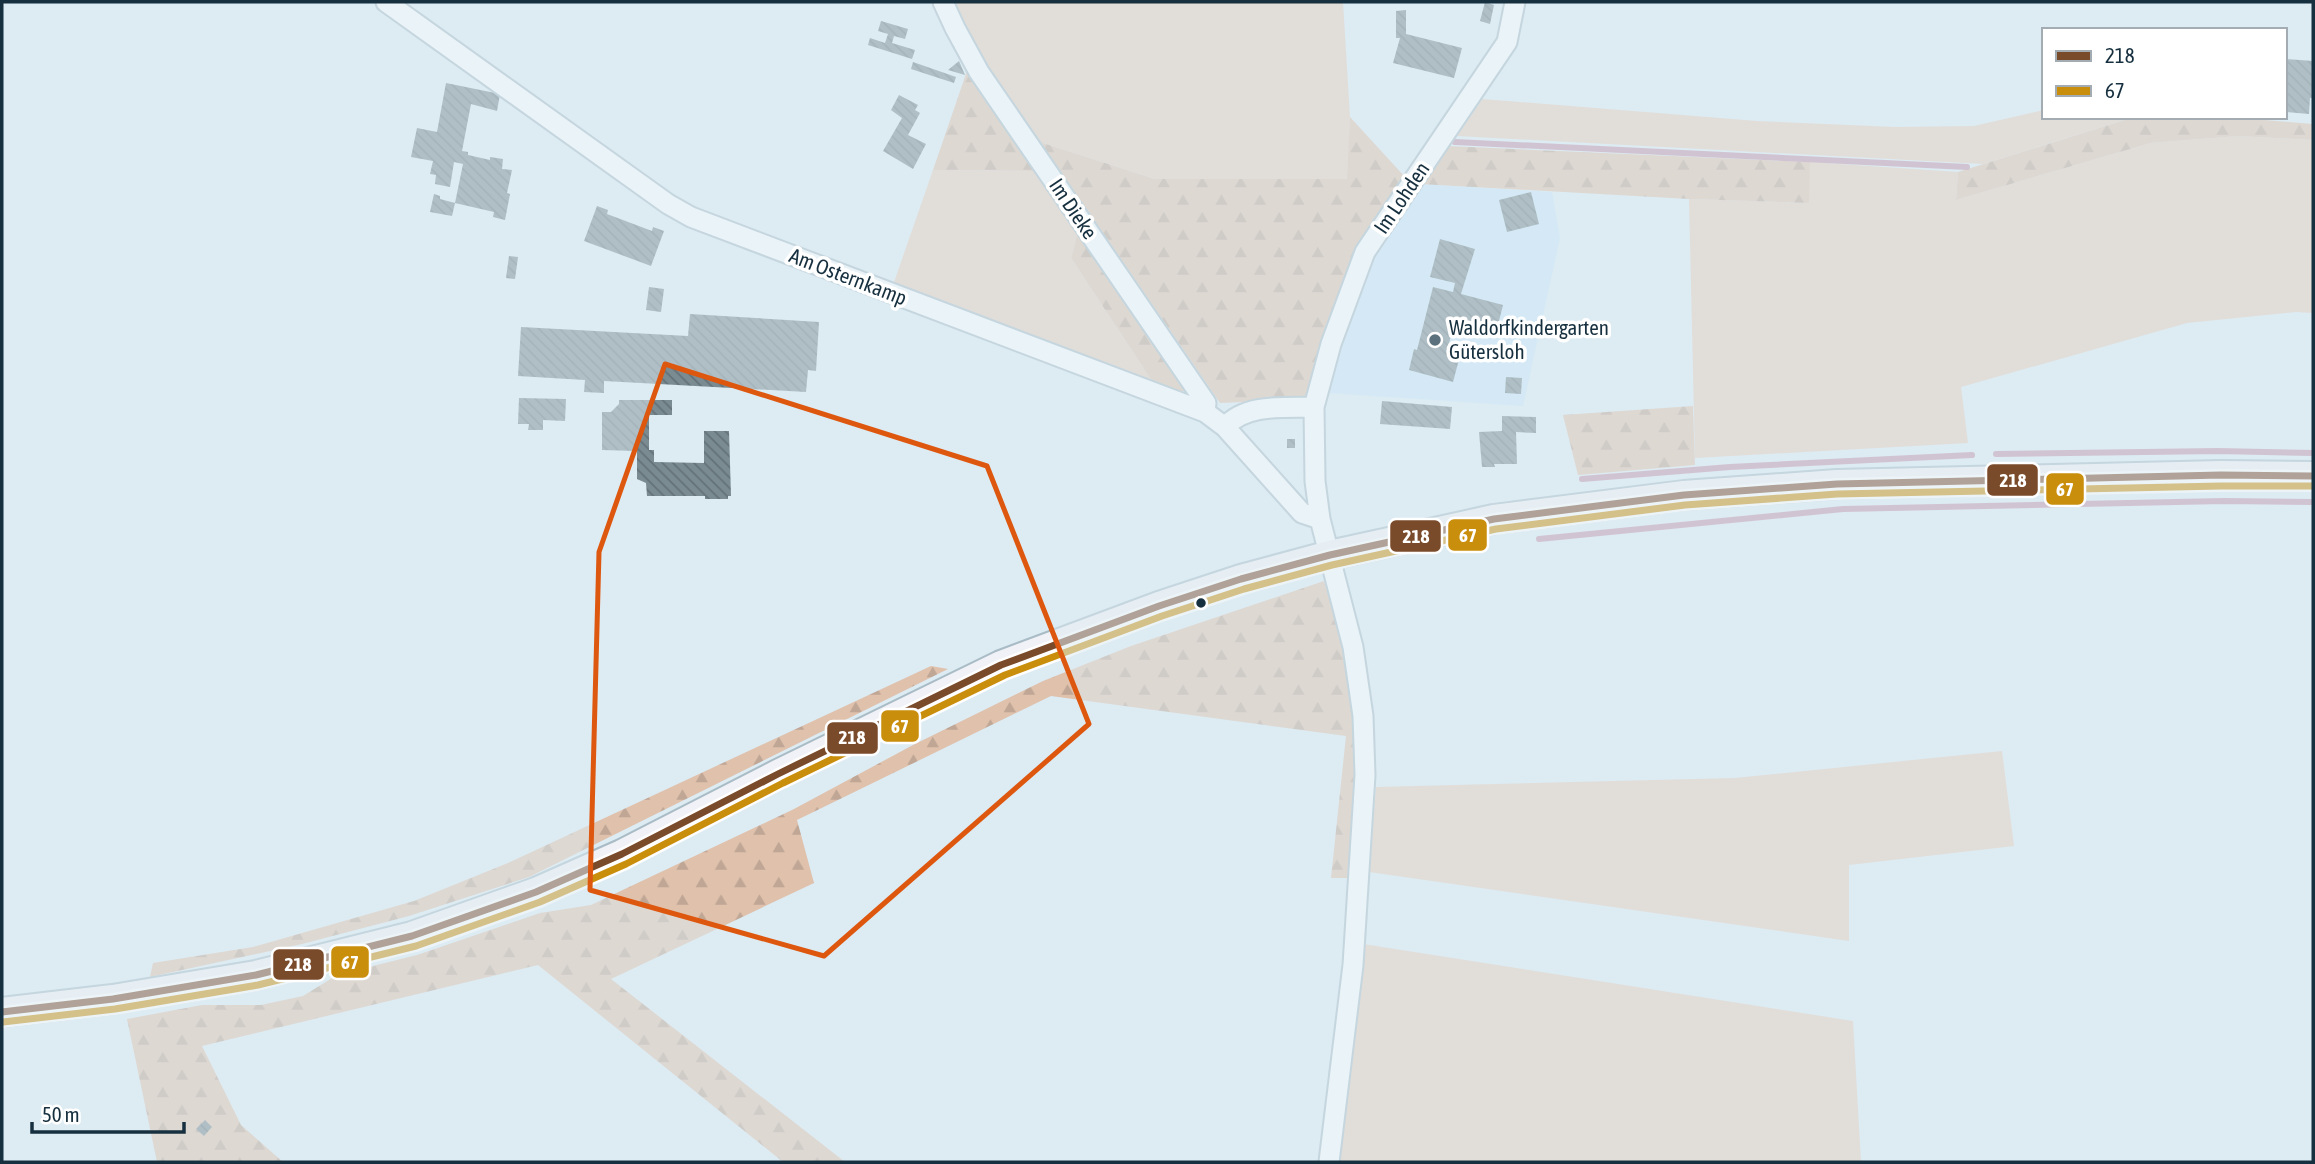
<svg xmlns="http://www.w3.org/2000/svg" width="2315" height="1164" viewBox="0 0 2315 1164" font-family="'Asap Condensed',sans-serif">
<style>
.built{fill:#cae7f8}
.green{fill:#e7cdbb}
.forest{fill:url(#forest-firs)}
.lines{fill:none;stroke-linecap:round;stroke-linejoin:round}
.stream{stroke:#c495ab;stroke-width:6}
.building{fill:url(#building-back-hatch)}
.minor-casing{stroke:#a9bcc6;stroke-width:23}
.secondary-casing{stroke:#a9bcc6;stroke-width:32}
.minor{stroke:#fafcfd;stroke-width:19}
.secondary{stroke:#f1f2f7;stroke-width:28}
.bus-1-casing{stroke:#fff;stroke-width:12}
.bus-2-casing{stroke:#fff;stroke-width:12}
.bus-1{stroke:#7a4b2a;stroke-width:7}
.bus-2{stroke:#ca8e0d;stroke-width:7}
.marked{fill:none;stroke:#de570f;stroke-width:5;stroke-linejoin:round}
.poi-dot{fill:#5c717e;stroke:#fff;stroke-width:2.5}
.bus-dot{fill:#17303f;stroke:#fff;stroke-width:2.5}
.labels{text-anchor:middle;stroke-width:7;stroke-linejoin:round;paint-order:stroke}
.street-label{font-size:21px;fill:#17303f;stroke:#fff}
.poi-label{font-size:21px;fill:#17303f;stroke:#fff;text-anchor:start}
.line-badge{stroke:#fff;stroke-width:2.5}
.badge-label{font-size:19px;text-anchor:middle;font-weight:bold;fill:#fff}
</style>
<defs>
<pattern id="forest-firs" width="22" height="20" patternUnits="userSpaceOnUse" patternTransform="scale(1.75)"><rect width="22" height="20" fill="#dfc1ac"/><path d="M5 1l3.5 6h-7zM16 11l3.5 6h-7z" fill="#bfa695"/></pattern>
<pattern id="building-back-hatch" width="6" height="6" patternUnits="userSpaceOnUse" patternTransform="scale(1.75)"><rect width="6" height="6" fill="#7a8b91"/><path d="M-1 5l2 2M0 0l6 6M5-1l2 2" fill="none" stroke="#637278"/></pattern>
</defs>
<rect width="100%" height="100%" fill="#ddebf3"/>
<!-- built -->
<path class="built" d="M 1420,184 L 1552,192 L 1560,238 L 1523,406 L 1329,393 L 1342,345 L 1375,255 Z"/>
<!-- green -->
<path class="green" d="M 955,2 L 1343,2 L 1350,117 L 1348,179 L 1155,179 L 1040,142 L 984,63 Z
M 1482,99 L 1757,121 L 1895,127 L 1974,126 L 2044,110 L 2044,117 L 2134,117 L 1983,164 L 1457,136 Z
M 2238,136 L 2313,140 L 2313,313 L 2296,312 L 2187,323 L 1961,387 L 1968,443 L 1695,458 L 1689,199 L 1808,203 L 1810,162 L 1958,172 L 1956,200 L 2151,143 Z
M 933,170 L 1036,171 L 1078,231 L 1071,258 L 1152,381 L 893,285 Z
M 2002,751 L 2014,846 L 1849,865 L 1849,941 L 1369,872 L 1376,787 L 1735,778 Z
M 1363,944 L 1853,1021 L 1861,1162 L 1336,1162 Z"/>
<!-- forest -->
<path class="forest" d="M 968,68 L 1036,171 L 933,170 Z
M 1350,117 L 1405,177 L 1309,399 L 1220,403 L 1040,142 L 1155,179 L 1347,179 Z
M 2134,117 L 2230,117 L 2313,124 L 2313,140 L 2238,136 L 2151,143 L 1956,200 L 1958,172 Z
M 1447,146 L 1810,162 L 1809,203 L 1689,199 L 1420,184 Z
M 1078,231 L 1187,389 L 1182,392 L 1152,381 L 1071,258 Z
M 1693,406 L 1695,465 L 1578,475 L 1563,415 Z
M 1324,581 L 1345,647 L 1359,750 L 1351,878 L 1331,878 L 1346,736 L 1051,696 L 797,820 L 814,883 L 611,979 L 845,1162 L 783,1162 L 538,965 L 202,1046 L 241,1125 L 283,1162 L 157,1162 L 127,1019 L 202,1005 L 261,1005 L 303,996 L 337,975 L 417,955 L 540,913 L 591,905 L 794,809 L 913,745 L 1043,681 L 1131,646 Z
M 931,666 L 948,669 L 529,877 L 409,916 L 302,944 L 150,977 L 153,963 L 253,947 L 414,901 L 508,863 Z"/>
<g class="lines">
<!-- stream -->
<path class="stream" d="M 1455,142 L 1967,167
M 1996,454 L 2218,451 L 2313,453
M 1582,479 L 1730,467 L 1972,455
M 1539,539 L 1843,509 L 2224,501 L 2313,502"/>
</g>
<!-- building -->
<path class="building" d="M 1485,2 L 1494,5 L 1490,24 L 1480,21 Z
M 1406,10 L 1406,34 L 1462,48 L 1454,78 L 1393,63 L 1400,38 L 1396,38 L 1396,11 Z
M 881,21 L 908,29 L 905,39 L 894,36 L 892,43 L 915,50 L 912,59 L 868,45 L 870,38 L 885,43 L 888,34 L 878,31 Z
M 2285,59 L 2313,61 L 2313,98 L 2310,98 L 2309,114 L 2285,112 Z
M 959,61 L 965,75 L 948,70 Z
M 913,62 L 956,77 L 954,83 L 911,69 Z
M 446,83 L 500,94 L 497,111 L 471,104 L 462,151 L 468,152 L 468,155 L 490,160 L 490,157 L 503,159 L 502,169 L 512,170 L 507,193 L 510,194 L 505,220 L 493,217 L 494,212 L 455,203 L 452,216 L 430,212 L 434,194 L 440,196 L 440,199 L 455,203 L 463,164 L 454,162 L 450,187 L 435,184 L 436,175 L 430,174 L 433,161 L 411,157 L 417,128 L 437,132 Z
M 899,95 L 918,105 L 915,110 L 920,113 L 908,135 L 926,144 L 913,169 L 883,151 L 902,118 L 891,110 Z
M 1531,192 L 1539,224 L 1507,232 L 1499,200 Z
M 597,206 L 608,210 L 607,214 L 652,231 L 653,227 L 664,231 L 651,266 L 584,241 Z
M 1440,239 L 1475,249 L 1461,294 L 1503,305 L 1496,333 L 1454,322 L 1448,348 L 1461,352 L 1453,382 L 1409,370 L 1414,349 L 1417,350 L 1433,287 L 1453,292 L 1455,283 L 1430,277 Z
M 509,256 L 518,257 L 515,279 L 506,278 Z
M 649,287 L 664,289 L 661,312 L 646,310 Z
M 690,314 L 819,322 L 816,371 L 808,370 L 806,392 L 604,381 L 604,393 L 584,392 L 585,380 L 518,376 L 521,327 L 688,336 Z
M 1506,377 L 1522,378 L 1521,394 L 1505,393 Z
M 519,398 L 566,399 L 565,421 L 543,420 L 543,430 L 528,430 L 529,424 L 518,424 Z
M 619,400 L 672,400 L 672,415 L 649,415 L 649,450 L 654,450 L 654,462 L 704,463 L 704,431 L 729,431 L 731,496 L 728,496 L 728,499 L 705,499 L 705,496 L 647,496 L 646,483 L 637,479 L 637,451 L 602,450 L 602,412 L 611,412 L 619,404 Z
M 1382,401 L 1452,407 L 1450,429 L 1380,424 Z
M 1502,416 L 1536,417 L 1536,433 L 1516,432 L 1517,464 L 1494,464 L 1495,467 L 1482,467 L 1479,432 L 1502,431 Z
M 1287,439 L 1295,439 L 1295,448 L 1287,448 Z
M 205,1120 L 212,1127 L 204,1136 L 196,1129 Z"/>
<g class="lines">
<defs>
<path id="minor" d="M 386,2 L 668,204 L 691,217 L 1205,412 L 1225,427 L 1302,513 L 1320,519
M 943,2 L 955,28 L 979,72 L 1206,403 L 1205,412
M 1225,427 C 1246,403 1285,408 1314,407
M 1329,1162 L 1353,965 L 1365,775 L 1363,716 L 1353,647 L 1320,519 L 1315,481 L 1314,407 L 1331,344 L 1365,252 L 1507,42 L 1515,2"/>
<path id="secondary" d="M 2,1012 L 113,999 L 256,975 L 412,936 L 536,892 L 622,854 L 778,774 L 1001,665 L 1159,606 L 1241,579 L 1330,555 L 1494,519 L 1684,495 L 1837,484 L 2221,475 L 2313,476"/>
</defs>
<!-- minor casing -->
<use href="#minor" class="minor-casing"/>
<!-- secondary casing -->
<use href="#secondary" class="secondary-casing"/>
<!-- minor -->
<use href="#minor" class="minor"/>
<!-- secondary -->
<use href="#secondary" class="secondary"/>
<defs>
<path id="bus-1" d="M 2,1012 L 113,999 L 256,975 L 412,936 L 536,892 L 622,854 L 778,774 L 1001,665 L 1159,606 L 1241,579 L 1330,555 L 1494,519 L 1684,495 L 1837,484 L 2221,475 L 2313,476"/>
<path id="bus-2" d="M 3,1022 L 115,1009 L 258,985 L 416,946 L 540,902 L 626,864 L 783,783 L 1005,675 L 1162,616 L 1244,589 L 1332,565 L 1496,529 L 1685,505 L 1837,494 L 2221,486 L 2313,486"/>
</defs>
<!-- bus-1 casing -->
<use href="#bus-1" class="bus-1-casing"/>
<!-- bus-2 casing -->
<use href="#bus-2" class="bus-2-casing"/>
<!-- bus-1 -->
<use href="#bus-1" class="bus-1"/>
<!-- bus-2 -->
<use href="#bus-2" class="bus-2"/>
</g>
<!-- marked area -->
<path d="M0 0H2315V1164H0ZM 665,364 L 987,466 L 1089,724 L 824,956 L 590,890 L 599,552 Z" fill="#ddebf3" fill-opacity=".55" fill-rule="evenodd"/>
<path class="marked" d="M 665,364 L 987,466 L 1089,724 L 824,956 L 590,890 L 599,552 Z"/>
<!-- markers -->
<circle class="poi-dot" cx="1435" cy="340" r="7"/>
<circle class="bus-dot" cx="1201" cy="603" r="6"/>
<g class="labels">
<!-- street labels -->
<g class="street-label">
<text transform="translate(1402 198) rotate(-56)" y="7">Im Lohden</text>
<text transform="translate(1073 209) rotate(56)" y="7">Im Dieke</text>
<text transform="translate(848 277) rotate(21)" y="7">Am Osternkamp</text>
</g>
<!-- poi labels -->
<g class="poi-label">
<text x="1449" y="335">Waldorfkindergarten<tspan x="1449" dy="24">Gütersloh</tspan></text>
</g>
</g>
<g class="line-badge">
<rect x="1986" y="463" width="53" height="34" rx="7" fill="#7a4b2a"/>
<rect x="2045" y="472" width="40" height="34" rx="7" fill="#ca8e0d"/>
<rect x="1447" y="518" width="41" height="34" rx="7" fill="#ca8e0d"/>
<rect x="1389" y="519" width="53" height="34" rx="7" fill="#7a4b2a"/>
<rect x="880" y="709" width="40" height="34" rx="7" fill="#ca8e0d"/>
<rect x="826" y="721" width="53" height="34" rx="7" fill="#7a4b2a"/>
<rect x="330" y="945" width="40" height="34" rx="7" fill="#ca8e0d"/>
<rect x="272" y="948" width="53" height="33" rx="7" fill="#7a4b2a"/>
</g>
<g class="badge-label">
<text x="2013" y="487">218</text>
<text x="2065" y="496">67</text>
<text x="1468" y="542">67</text>
<text x="1416" y="543">218</text>
<text x="900" y="733">67</text>
<text x="852" y="744">218</text>
<text x="350" y="969">67</text>
<text x="298" y="971">218</text>
</g>
<!-- border -->
<rect width="2315" height="1164" fill="none" stroke="#17303f" stroke-width="7"/>
<!-- legend -->
<rect x="2042" y="28" width="245" height="91" fill="#ffffff" stroke="#a2acb2" stroke-width="2"/>
<rect x="2056" y="51" width="35" height="10" fill="#7a4b2a" stroke="#a2acb2" stroke-width="2"/>
<text x="2105" y="63" font-size="21" fill="#17303f">218</text>
<rect x="2056" y="86" width="35" height="10" fill="#ca8e0d" stroke="#a2acb2" stroke-width="2"/>
<text x="2105" y="98" font-size="21" fill="#17303f">67</text>
<!-- scale -->
<path d="M32 1122v10h152v-10" fill="none" stroke="#17303f" stroke-width="3.5"/>
<text x="42" y="1122" font-size="21" fill="#17303f" stroke="#ffffff" stroke-width="5" paint-order="stroke">50 m</text>
</svg>
